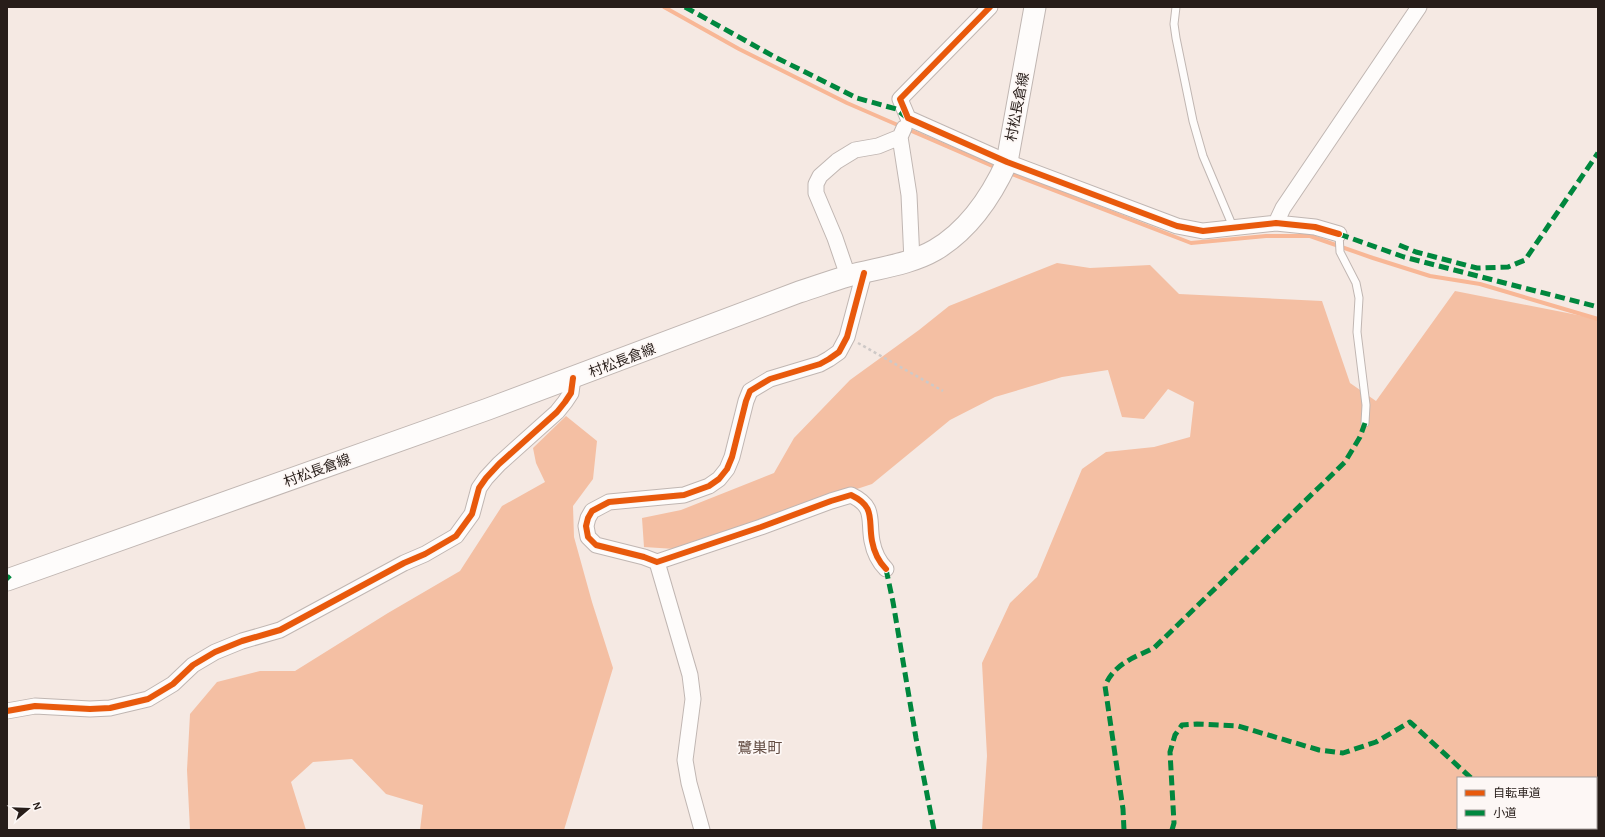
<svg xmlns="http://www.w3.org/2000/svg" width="1605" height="837" viewBox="0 0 1605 837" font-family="'Alegreya Sans','Noto Sans JP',sans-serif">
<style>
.forest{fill:#f4bfa3;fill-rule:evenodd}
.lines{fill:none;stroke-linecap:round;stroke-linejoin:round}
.stream{stroke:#f8b796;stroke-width:4}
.lane-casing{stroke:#c0b6b2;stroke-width:9}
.street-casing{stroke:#c0b6b2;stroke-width:17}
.secondary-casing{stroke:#c0b6b2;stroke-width:23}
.path{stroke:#cec9c7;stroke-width:2.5;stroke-dasharray:3 3;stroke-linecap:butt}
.lane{stroke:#fefcfb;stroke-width:7}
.street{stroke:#fefcfb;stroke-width:15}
.secondary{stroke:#fefcfb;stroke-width:21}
.quiet{stroke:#00873e;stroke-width:5;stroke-dasharray:10 5;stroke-linecap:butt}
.cycleway-casing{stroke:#fdf7f5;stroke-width:8}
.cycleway{stroke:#e8590c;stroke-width:6}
.labels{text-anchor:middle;stroke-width:3.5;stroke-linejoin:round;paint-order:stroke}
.street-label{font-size:14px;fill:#271d19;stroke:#fdf7f5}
.neighbourhood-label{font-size:15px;fill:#624c42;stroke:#fdf7f5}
</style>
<rect width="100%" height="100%" fill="#f5e9e3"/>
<!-- forest -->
<path class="forest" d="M 1057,263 L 1090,268 L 1150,265 L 1179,294 L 1322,301 L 1350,383 L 1376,401 L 1455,291 L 1598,319 L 1598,830 L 982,830 L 987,756 L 982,663 L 1010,603 L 1037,577 L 1082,469 L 1106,452 L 1154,447 L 1190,437 L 1194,402 L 1168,389 L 1144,419 L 1122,417 L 1108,370 L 1062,377 L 995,397 L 950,420 L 872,484 L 675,549 L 644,547 L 642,518 L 681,510 L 774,473 L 794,438 L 850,380 L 919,330 L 949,306 ZM 1458,778 L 1596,778 L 1596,828 L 1458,828 Z
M 566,416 L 597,441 L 593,479 L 573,506 L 574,537 L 592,602 L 613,668 L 564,830 L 420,830 L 423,805 L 386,794 L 352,759 L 313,762 L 291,782 L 306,830 L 190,830 L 187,770 L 190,714 L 217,682 L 260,671 L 295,671 L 388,613 L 460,571 L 502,506 L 545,482 L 536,463 L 533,448 Z"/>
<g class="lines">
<!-- stream -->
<path class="stream" d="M 664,7 L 739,49 L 847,103 L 997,168
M 1009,173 L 1191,243 L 1266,236 L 1310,236 L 1373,258 L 1430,276 L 1480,284 L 1598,319"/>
<defs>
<path id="lane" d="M 1176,7 L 1174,24 L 1176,38 L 1193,121 L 1203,156 L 1233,227
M 1339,234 L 1340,252 L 1356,283 L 1359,298 L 1357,332 L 1366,405 L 1365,423"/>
<path id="street" d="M 990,7 L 900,99 L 908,118 L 1007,162 L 1177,226 L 1203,231 L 1276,223 L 1315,227 L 1339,234
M 904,128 L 900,137 L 909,195 L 912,261
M 1276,223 L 1283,208 L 1419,7
M 864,273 L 847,337 L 839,352 L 829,359 L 820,364 L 770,379 L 750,391 L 746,401 L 732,457 L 727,469 L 719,479 L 709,486 L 684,495 L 609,502 L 592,511 L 588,518 L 586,526 L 588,537 L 596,545 L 644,557 L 657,562 L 761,527 L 831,501 L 851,495 C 876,507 868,519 872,541 C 874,552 878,561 886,569
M 848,276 L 835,238 L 816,193 L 816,184 L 820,176 L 837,161 L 855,150 L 878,146 L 900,137
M 657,562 L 690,675 L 693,699 L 685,760 L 689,783 L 702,830
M 7,711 L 35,706 L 90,709 L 110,708 L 148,699 L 173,684 L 193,665 L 215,652 L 242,641 L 280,630 L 404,563 L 425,554 L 456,536 L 472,514 L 479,488 L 486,478 L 499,464 L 557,412 L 565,402 L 571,393 L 573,378"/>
<path id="secondary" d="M 7,580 L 488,409 L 799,292 C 815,287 831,281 848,276 C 877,268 909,265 935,250 C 969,230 991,197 1007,162 L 1035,7"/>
</defs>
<!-- lane casing -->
<use href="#lane" class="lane-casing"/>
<!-- street casing -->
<use href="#street" class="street-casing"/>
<!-- secondary casing -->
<use href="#secondary" class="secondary-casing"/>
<!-- path -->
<path class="path" d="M 858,343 L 943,391"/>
<!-- lane -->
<use href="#lane" class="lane"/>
<!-- street -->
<use href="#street" class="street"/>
<!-- secondary -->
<use href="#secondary" class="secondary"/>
<!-- quiet -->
<path class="quiet" d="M 685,7 L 773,56 L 857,98 L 896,109 L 906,117
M 1339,234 L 1404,257 L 1598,307
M 1399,245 L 1416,252 L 1477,268 L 1508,267 L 1525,260 L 1598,153
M 886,569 L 893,602 L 916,738 L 934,830
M 7,576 L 10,579
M 1521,828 L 1522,830
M 1124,830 L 1123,809 L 1105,686 C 1114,664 1133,658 1154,648 L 1345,462 L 1360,437 L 1365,423
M 1172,830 L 1174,823 L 1170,752 L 1175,735 L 1182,725 L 1197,724 L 1238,726 L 1319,750 L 1343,753 L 1376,742 L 1410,722 L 1471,778"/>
<defs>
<path id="cycleway" d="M 990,7 L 900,99 L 908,118 L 1007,162 L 1177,226 L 1203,231 L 1276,223 L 1315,227 L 1339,234
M 864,273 L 847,337 L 839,352 L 829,359 L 820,364 L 770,379 L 750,391 L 746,401 L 732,457 L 727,469 L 719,479 L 709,486 L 684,495 L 609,502 L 592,511 L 588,518 L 586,526 L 588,537 L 596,545 L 644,557 L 657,562 L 761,527 L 831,501 L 851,495 C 876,507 868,519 872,541 C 874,552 878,561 886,569
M 7,711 L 35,706 L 90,709 L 110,708 L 148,699 L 173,684 L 193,665 L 215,652 L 242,641 L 280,630 L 404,563 L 425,554 L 456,536 L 472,514 L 479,488 L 486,478 L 499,464 L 557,412 L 565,402 L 571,393 L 573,378"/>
</defs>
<!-- cycleway casing -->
<use href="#cycleway" class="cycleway-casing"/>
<!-- cycleway -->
<use href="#cycleway" class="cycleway"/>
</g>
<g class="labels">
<!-- street labels -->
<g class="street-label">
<text transform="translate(1017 107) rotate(-79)" y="5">村松長倉線</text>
<text transform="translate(622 360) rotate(-21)" y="5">村松長倉線</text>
<text transform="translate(317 470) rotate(-20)" y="5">村松長倉線</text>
</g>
<!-- neighbourhood labels -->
<g class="neighbourhood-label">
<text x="760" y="753">鷺巣町</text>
</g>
</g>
<!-- border -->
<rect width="1605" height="837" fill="none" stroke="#271d19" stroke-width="16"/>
<!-- legend -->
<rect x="1457" y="777" width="140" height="52" fill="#fdf7f5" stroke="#a7a09d"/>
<rect x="1465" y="790" width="20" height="6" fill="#e8590c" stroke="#a7a09d"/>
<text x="1493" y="797" font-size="12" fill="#271d19">自転車道</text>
<rect x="1465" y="810" width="20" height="6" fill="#00873e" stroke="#a7a09d"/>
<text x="1493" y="817" font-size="12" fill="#271d19">小道</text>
<!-- north arrow -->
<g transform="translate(28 809) rotate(71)" stroke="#fdf7f5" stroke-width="3" paint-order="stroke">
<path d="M0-3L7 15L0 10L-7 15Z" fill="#271d19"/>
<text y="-6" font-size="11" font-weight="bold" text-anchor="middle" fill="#271d19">N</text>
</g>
</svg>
